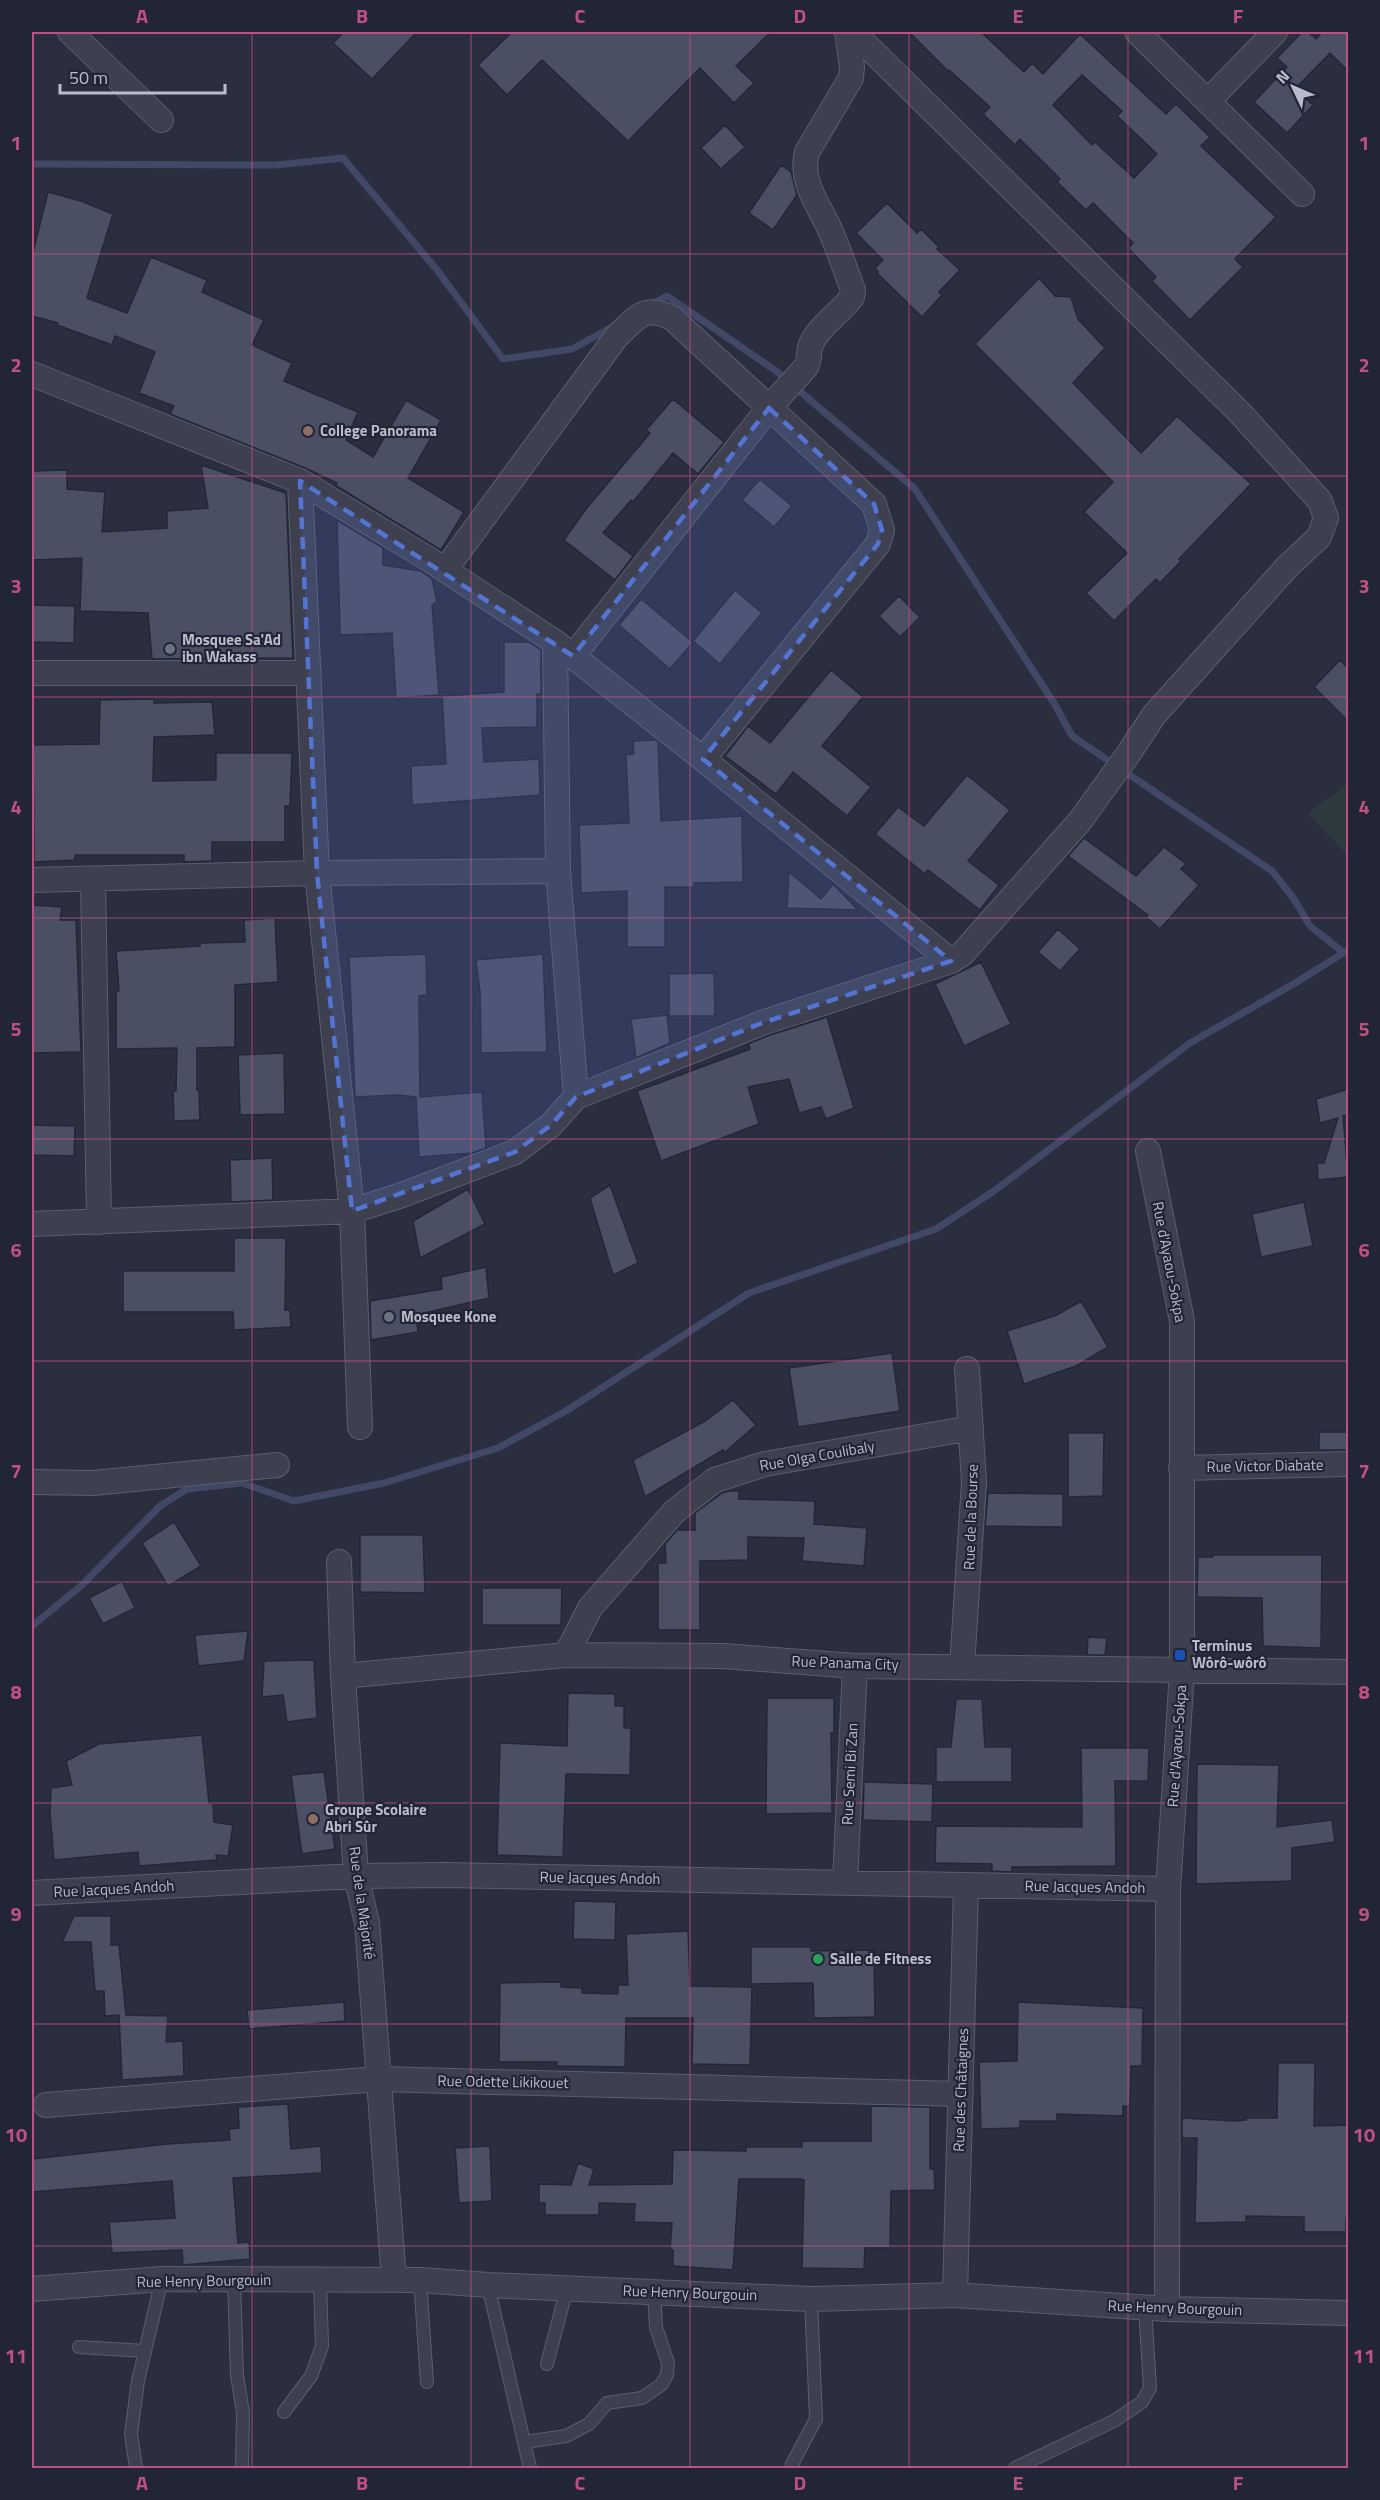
<svg xmlns="http://www.w3.org/2000/svg" width="1380" height="2500" viewBox="0 0 1380 2500" font-family="'Titillium Web',sans-serif">
<style>
.grass{fill:#2d3b41}
.lines{fill:none;stroke-linecap:round;stroke-linejoin:round}
.stream{stroke:#414866;stroke-width:7}
.building{fill:#4b4f63;stroke:#242737;stroke-width:1.5;fill-rule:evenodd}
.lane-casing{stroke:#5b5e6d;stroke-width:14}
.street-casing{stroke:#5b5e6d;stroke-width:26}
.lane{stroke:#3e4050;stroke-width:12}
.street{stroke:#3e4050;stroke-width:24}
.marked{fill:#5474d3;fill-opacity:0.2;stroke:#5474d3;stroke-width:4.5;stroke-dasharray:12 8;stroke-linejoin:round}
.grid{fill:none;stroke:#bf5182;stroke-width:1.5;stroke-opacity:0.55}
.education-dot{fill:#8d6e63;stroke:#222535;stroke-width:2}
.worship-dot{fill:#6b7280;stroke:#222535;stroke-width:2}
.transit-dot{fill:#1a4fb4;stroke:#222535;stroke-width:2}
.leisure-dot{fill:#2e9e5b;stroke:#222535;stroke-width:2}
.labels{text-anchor:middle;stroke-width:4.5;stroke-linejoin:round;paint-order:stroke}
.poi-label{font-size:15px;font-weight:bold;fill:#babcca;stroke:#222535;text-anchor:start}
.street-label{font-size:15px;fill:#babcca;stroke:#222535}
.neatline{fill:none;stroke:#bf5182;stroke-width:2}
.grid-label{font-size:20px;text-anchor:middle;font-weight:bold;fill:#bf5182}
</style>
<rect width="100%" height="100%" fill="#2a2e3f"/>
<!-- grass -->
<path class="grass" d="M 1348,784 L 1348,856 L 1308,813 Z"/>
<g class="lines">
<!-- stream -->
<path class="stream" d="M 32,164 L 276,165 L 343,158 L 437,270 L 503,359 L 572,349 L 612,327
M 650,305 L 667,296 L 776,371 L 915,489 L 1054,703 L 1072,736 L 1272,871 L 1294,899 L 1310,926 L 1344,953
M 32,1626 L 81,1586 L 160,1506 L 187,1489 L 242,1483 L 294,1501 L 384,1483 L 498,1448 L 566,1411 L 749,1293 L 936,1229 L 994,1191 L 1190,1043 L 1297,982 L 1348,950"/>
</g>
<!-- building -->
<path class="building" d="M 344,32 L 417,32 L 372,79 L 333,43 Z
M 512,32 L 771,32 L 736,66 L 754,83 L 734,103 L 700,68 L 628,141 L 542,60 L 507,95 L 478,65 Z
M 909,32 L 981,32 L 1024,72 L 1032,63 L 1043,74 L 1080,34 L 1166,114 L 1176,104 L 1210,137 L 1201,146 L 1276,217 L 1235,259 L 1243,267 L 1190,320 L 1152,281 L 1156,277 L 1128,248 L 1133,243 L 1093,203 L 1086,210 L 1057,182 L 1060,179 L 1020,139 L 1015,145 L 983,114 L 990,107 L 949,70 L 948,71 ZM 1082,75 L 1122,111 L 1117,116 L 1157,154 L 1134,178 L 1095,142 L 1092,145 L 1053,105 Z
M 1302,32 L 1308,32 L 1316,39 L 1322,32 L 1348,32 L 1348,71 L 1330,53 L 1295,89 L 1313,105 L 1287,133 L 1254,102 L 1287,67 L 1277,58 Z
M 725,125 L 745,147 L 721,169 L 701,148 Z
M 781,165 L 791,172 L 797,195 L 773,230 L 749,213 Z
M 48,192 L 81,201 L 113,214 L 87,298 L 127,313 L 151,257 L 207,280 L 202,292 L 264,320 L 252,345 L 292,363 L 284,381 L 358,412 L 346,440 L 373,457 L 406,400 L 441,420 L 408,478 L 464,512 L 441,550 L 335,485 L 337,483 L 305,468 L 170,414 L 174,406 L 139,393 L 155,352 L 115,336 L 112,345 L 57,325 L 58,323 L 32,316 L 32,256 Z
M 887,203 L 917,233 L 921,229 L 939,247 L 937,249 L 960,270 L 939,292 L 942,295 L 922,317 L 877,273 L 878,272 L 875,268 L 883,260 L 856,233 Z
M 1039,278 L 1055,296 L 1071,297 L 1078,319 L 1105,348 L 1073,383 L 1141,453 L 1177,416 L 1251,484 L 1179,559 L 1181,561 L 1160,583 L 1156,579 L 1114,621 L 1086,593 L 1127,553 L 1084,512 L 1113,482 L 975,344 Z
M 673,399 L 724,442 L 698,474 L 673,453 L 633,502 L 631,500 L 603,533 L 633,556 L 615,580 L 564,540 L 586,509 L 650,433 L 646,430 Z
M 201,465 L 286,493 L 293,658 L 152,659 L 148,613 L 80,611 L 82,558 L 32,560 L 32,471 L 67,470 L 67,489 L 105,492 L 102,532 L 167,528 L 167,511 L 208,508 Z
M 760,479 L 792,506 L 774,527 L 742,500 Z
M 337,520 L 383,548 L 383,565 L 421,571 L 432,579 L 437,602 L 432,605 L 439,695 L 396,698 L 392,633 L 340,635 Z
M 735,590 L 762,613 L 720,664 L 693,641 Z
M 899,596 L 920,617 L 900,637 L 879,616 Z
M 641,599 L 693,642 L 670,669 L 619,625 Z
M 32,605 L 75,606 L 74,643 L 32,642 Z
M 504,642 L 529,642 L 541,650 L 541,694 L 537,694 L 537,727 L 482,728 L 484,762 L 539,759 L 540,795 L 412,805 L 411,766 L 446,764 L 442,696 L 504,692 Z
M 1340,660 L 1348,668 L 1348,721 L 1314,687 Z
M 831,670 L 863,697 L 822,746 L 871,787 L 847,816 L 793,772 L 776,794 L 725,756 L 748,726 L 770,743 Z
M 154,699 L 154,703 L 212,702 L 215,735 L 154,737 L 153,781 L 216,780 L 216,753 L 292,753 L 290,806 L 285,806 L 285,842 L 212,842 L 212,861 L 184,862 L 184,855 L 75,855 L 75,860 L 34,862 L 33,745 L 99,744 L 100,700 Z
M 656,740 L 658,742 L 661,821 L 742,816 L 743,882 L 694,883 L 694,887 L 665,887 L 665,947 L 627,947 L 627,891 L 581,893 L 579,825 L 629,823 L 626,755 L 634,754 L 633,741 Z
M 967,775 L 1010,810 L 968,861 L 999,885 L 980,910 L 928,870 L 925,874 L 875,834 L 898,807 L 924,826 Z
M 1084,838 L 1136,876 L 1164,847 L 1186,864 L 1181,869 L 1199,885 L 1160,929 L 1146,917 L 1148,915 L 1068,856 Z
M 789,872 L 821,899 L 833,884 L 858,910 L 787,908 Z
M 32,905 L 62,907 L 60,920 L 76,920 L 81,1052 L 32,1053 Z
M 275,918 L 278,982 L 235,985 L 235,1047 L 197,1048 L 197,1090 L 199,1090 L 200,1120 L 174,1121 L 173,1091 L 176,1091 L 177,1048 L 116,1049 L 116,991 L 119,991 L 116,951 L 200,946 L 200,943 L 245,942 L 244,920 Z
M 1058,929 L 1080,949 L 1060,971 L 1038,952 Z
M 426,954 L 427,995 L 419,996 L 420,1097 L 482,1092 L 486,1148 L 472,1153 L 419,1157 L 416,1097 L 398,1095 L 355,1097 L 349,957 Z
M 543,954 L 547,1052 L 481,1053 L 480,992 L 476,960 Z
M 981,962 L 1011,1024 L 964,1046 L 935,984 Z
M 714,973 L 715,1016 L 669,1016 L 669,974 Z
M 667,1015 L 670,1043 L 636,1058 L 631,1019 Z
M 827,1017 L 854,1108 L 826,1119 L 821,1107 L 799,1113 L 789,1079 L 748,1087 L 759,1124 L 661,1161 L 637,1091 L 750,1049 L 748,1044 L 767,1036 Z
M 284,1053 L 285,1114 L 240,1115 L 238,1055 Z
M 1348,1089 L 1348,1115 L 1343,1116 L 1348,1177 L 1318,1180 L 1317,1163 L 1324,1163 L 1338,1118 L 1320,1123 L 1316,1099 Z
M 32,1125 L 75,1126 L 74,1156 L 32,1155 Z
M 272,1158 L 273,1200 L 231,1202 L 230,1160 Z
M 610,1185 L 638,1263 L 613,1275 L 590,1198 Z
M 468,1189 L 485,1224 L 420,1258 L 413,1221 Z
M 1304,1202 L 1313,1246 L 1261,1257 L 1252,1214 Z
M 234,1238 L 286,1238 L 285,1310 L 290,1310 L 291,1327 L 234,1330 L 233,1312 L 123,1312 L 123,1271 L 234,1271 Z
M 486,1267 L 489,1298 L 416,1315 L 418,1332 L 371,1340 L 370,1301 L 442,1289 L 441,1277 Z
M 1081,1301 L 1108,1347 L 1076,1366 L 1024,1384 L 1007,1331 L 1057,1315 Z
M 892,1353 L 900,1411 L 798,1427 L 789,1368 Z
M 733,1400 L 756,1425 L 724,1453 L 723,1450 L 645,1497 L 633,1460 L 705,1421 Z
M 1319,1432 L 1348,1432 L 1348,1450 L 1319,1450 Z
M 1068,1433 L 1104,1433 L 1103,1496 L 1068,1497 Z
M 728,1491 L 739,1491 L 739,1499 L 815,1501 L 814,1524 L 867,1528 L 864,1566 L 802,1561 L 804,1538 L 748,1537 L 748,1560 L 700,1561 L 700,1630 L 658,1630 L 658,1563 L 666,1563 L 665,1544 L 677,1530 L 695,1530 L 695,1513 L 722,1493 Z
M 988,1493 L 1063,1494 L 1063,1527 L 985,1526 Z
M 174,1522 L 201,1566 L 168,1586 L 142,1543 Z
M 360,1535 L 423,1535 L 425,1593 L 360,1592 Z
M 1213,1555 L 1322,1555 L 1321,1648 L 1263,1646 L 1262,1598 L 1197,1597 L 1198,1557 L 1213,1557 Z
M 122,1581 L 135,1608 L 103,1624 L 89,1598 Z
M 482,1588 L 562,1588 L 561,1625 L 482,1625 Z
M 248,1631 L 244,1661 L 198,1666 L 195,1635 Z
M 1088,1637 L 1107,1638 L 1105,1655 L 1087,1655 Z
M 314,1660 L 317,1718 L 287,1722 L 283,1695 L 262,1697 L 264,1661 Z
M 568,1693 L 615,1694 L 615,1706 L 624,1706 L 624,1728 L 631,1728 L 630,1775 L 566,1774 L 563,1857 L 497,1855 L 500,1743 L 567,1746 Z
M 767,1698 L 834,1698 L 834,1733 L 831,1733 L 832,1813 L 766,1814 Z
M 956,1699 L 982,1699 L 985,1747 L 1012,1747 L 1012,1782 L 936,1782 L 936,1747 L 951,1747 Z
M 202,1735 L 209,1803 L 213,1803 L 214,1822 L 233,1825 L 228,1856 L 216,1855 L 217,1860 L 139,1866 L 138,1852 L 54,1860 L 50,1813 L 51,1788 L 72,1785 L 66,1761 L 99,1744 Z
M 1081,1748 L 1149,1748 L 1148,1781 L 1115,1781 L 1116,1866 L 1012,1867 L 1012,1872 L 992,1871 L 992,1864 L 935,1863 L 936,1826 L 1082,1827 Z
M 1197,1764 L 1279,1765 L 1277,1827 L 1332,1820 L 1335,1842 L 1292,1848 L 1292,1881 L 1196,1884 Z
M 324,1772 L 335,1849 L 302,1854 L 291,1775 Z
M 864,1782 L 933,1784 L 932,1822 L 863,1820 Z
M 574,1901 L 616,1902 L 615,1940 L 573,1939 Z
M 74,1916 L 111,1916 L 111,1945 L 119,1945 L 126,2015 L 168,2016 L 166,2042 L 183,2041 L 184,2076 L 122,2080 L 119,2015 L 105,2016 L 104,1991 L 95,1991 L 91,1942 L 62,1942 Z
M 688,1931 L 690,1986 L 752,1987 L 750,2065 L 692,2064 L 693,2018 L 626,2018 L 625,2067 L 557,2066 L 557,2062 L 499,2062 L 500,1983 L 561,1982 L 561,1987 L 582,1988 L 582,1993 L 618,1994 L 618,1985 L 628,1985 L 626,1934 Z
M 751,1947 L 811,1947 L 811,1951 L 874,1950 L 875,2017 L 814,2018 L 813,1983 L 751,1984 Z
M 344,2002 L 345,2021 L 249,2029 L 247,2010 Z
M 1018,2002 L 1143,2008 L 1142,2066 L 1131,2066 L 1130,2106 L 1123,2106 L 1123,2116 L 1057,2114 L 1057,2121 L 1020,2121 L 1020,2128 L 981,2129 L 979,2062 L 1017,2061 Z
M 1278,2063 L 1315,2063 L 1314,2126 L 1348,2125 L 1348,2218 L 1346,2218 L 1346,2232 L 1304,2232 L 1304,2217 L 1246,2216 L 1246,2222 L 1195,2223 L 1197,2138 L 1182,2138 L 1182,2118 L 1235,2121 L 1246,2120 L 1246,2118 L 1277,2118 Z
M 288,2104 L 291,2149 L 321,2146 L 322,2173 L 233,2178 L 238,2243 L 249,2242 L 250,2259 L 183,2265 L 182,2250 L 112,2253 L 109,2222 L 175,2218 L 172,2181 L 170,2181 L 32,2192 L 32,2159 L 167,2144 L 230,2140 L 229,2129 L 239,2128 L 238,2107 Z
M 871,2106 L 930,2107 L 930,2169 L 934,2169 L 935,2190 L 891,2191 L 890,2248 L 865,2248 L 864,2269 L 802,2268 L 804,2180 L 801,2179 L 739,2179 L 733,2270 L 673,2266 L 673,2250 L 670,2250 L 672,2223 L 634,2222 L 635,2204 L 599,2203 L 599,2215 L 545,2215 L 545,2203 L 539,2203 L 539,2184 L 571,2185 L 578,2163 L 594,2169 L 589,2185 L 672,2184 L 673,2150 L 746,2151 L 746,2147 L 802,2147 L 802,2141 L 871,2141 Z
M 490,2146 L 492,2201 L 459,2203 L 455,2148 Z"/>
<g class="lines">
<defs>
<path id="lane" d="M 234,2279 L 237,2375 L 243,2413 L 242,2468
M 420,2280 L 427,2382
M 488,2285 L 530,2468
M 79,2347 L 145,2351
M 547,2364 L 567,2288
M 284,2412 L 311,2376 L 322,2346 L 320,2280
M 525,2442 L 566,2436 L 589,2424 L 607,2403 L 642,2398 L 661,2385 L 667,2375 L 668,2363 L 656,2327 L 654,2292
M 136,2468 L 131,2434 L 138,2381 L 162,2279
M 794,2468 L 792,2464 L 816,2419 L 811,2299
M 1015,2468 L 1114,2421 L 1142,2402 L 1150,2388 L 1145,2307"/>
<path id="street" d="M 70,32 L 161,120
M 1137,32 L 1302,194
M 1208,101 L 1275,32
M 32,374 L 300,481 L 427,558 L 555,642 L 703,759 L 951,961
M 300,481 L 317,873 L 352,1211 L 360,1427
M 445,570 L 617,336 C 638,317 644,304 672,318 L 874,504 L 882,530 L 878,544 L 703,759
M 573,656 L 769,408 L 806,367 C 811,358 807,349 813,340 C 823,323 840,313 852,297 L 853,290 C 846,271 839,251 831,232 C 820,206 799,183 807,152 L 851,78 L 852,67 L 847,32
M 32,673 L 309,673
M 558,871 L 576,1097 L 762,1023 L 951,961 L 962,954 L 1080,821 L 1129,753 L 1154,715 L 1287,567 L 1319,537 L 1326,518 L 1320,501 L 1240,413 L 853,32
M 93,879 L 99,1222
M 32,880 L 317,873 L 558,871 L 555,642
M 1148,1151 L 1182,1321 L 1182,1671 L 1168,1889 L 1167,2309
M 32,1224 L 352,1211 L 402,1195 L 515,1152 L 551,1125 L 576,1097
M 1181,1468 L 1348,1464
M 32,1482 L 93,1483 L 277,1465
M 339,1562 L 343,1676 L 356,1876 L 367,1923 L 394,2280
M 566,1655 L 590,1608 L 674,1512 L 715,1480 L 765,1464 L 971,1428
M 962,1666 L 974,1482 L 967,1369
M 343,1676 L 566,1655 L 723,1656 L 855,1666 L 1348,1672
M 845,1883 L 855,1666
M 32,1893 L 356,1876 L 444,1875 L 1168,1889
M 46,2105 L 378,2079 L 961,2094
M 32,2289 L 162,2279 L 420,2280 L 488,2285 L 811,2299 L 955,2295 L 1167,2309 L 1348,2313
M 955,2295 L 966,1885"/>
</defs>
<!-- lane casing -->
<use href="#lane" class="lane-casing"/>
<!-- street casing -->
<use href="#street" class="street-casing"/>
<!-- lane -->
<use href="#lane" class="lane"/>
<!-- street -->
<use href="#street" class="street"/>
</g>
<!-- marked area -->
<path class="marked" d="M 769,408 L 874,504 L 882,530 L 878,544 L 703,759 L 951,961 L 762,1023 L 576,1097 L 551,1125 L 515,1152 L 352,1211 L 317,873 L 300,481 L 573,656 Z"/>
<!-- grid -->
<path class="grid" d="M 252,32 L 252,2468M 471,32 L 471,2468M 690,32 L 690,2468M 909,32 L 909,2468M 1128,32 L 1128,2468M 32,254 L 1348,254M 32,476 L 1348,476M 32,697 L 1348,697M 32,918 L 1348,918M 32,1139 L 1348,1139M 32,1361 L 1348,1361M 32,1582 L 1348,1582M 32,1803 L 1348,1803M 32,2024 L 1348,2024M 32,2246 L 1348,2246"/>
<!-- markers -->
<g class="education-dot">
<circle cx="308" cy="431" r="6"/>
<circle cx="313" cy="1819" r="6"/>
</g>
<g class="worship-dot">
<circle cx="170" cy="649" r="6"/>
<circle cx="389" cy="1317" r="6"/>
</g>
<rect class="transit-dot" x="1174" y="1649" width="12" height="12" rx="3"/>
<circle class="leisure-dot" cx="818" cy="1959" r="6"/>
<g class="labels">
<!-- poi labels -->
<g class="poi-label">
<text x="320" y="436">College Panorama</text>
<text x="182" y="645">Mosquee Sa'Ad<tspan x="182" dy="17">ibn Wakass</tspan></text>
<text x="401" y="1322">Mosquee Kone</text>
<text x="1192" y="1651">Terminus<tspan x="1192" dy="17">Wôrô-wôrô</tspan></text>
<text x="325" y="1815">Groupe Scolaire<tspan x="325" dy="17">Abri Sûr</tspan></text>
<text x="830" y="1964">Salle de Fitness</text>
</g>
<!-- street labels -->
<g class="street-label">
<text transform="translate(1169 1262) rotate(79)" y="5">Rue d'Ayaou-Sokpa</text>
<text transform="translate(817 1456) rotate(-10)" y="5">Rue Olga Coulibaly</text>
<text transform="translate(1265 1466) rotate(-1)" y="5">Rue Victor Diabate</text>
<text transform="translate(971 1517) rotate(-88)" y="5">Rue de la Bourse</text>
<text transform="translate(845 1663) rotate(2)" y="5">Rue Panama City</text>
<text transform="translate(1177 1746) rotate(-86)" y="5">Rue d'Ayaou-Sokpa</text>
<text transform="translate(850 1774) rotate(-87)" y="5">Rue Semi Bi Zan</text>
<text transform="translate(600 1878) rotate(1)" y="5">Rue Jacques Andoh</text>
<text transform="translate(1085 1887) rotate(1)" y="5">Rue Jacques Andoh</text>
<text transform="translate(114 1889) rotate(-3)" y="5">Rue Jacques Andoh</text>
<text transform="translate(362 1903) rotate(82)" y="5">Rue de la Majorité</text>
<text transform="translate(503 2082) rotate(1)" y="5">Rue Odette Likikouet</text>
<text transform="translate(961 2090) rotate(-88)" y="5">Rue des Châtaignes</text>
<text transform="translate(204 2281) rotate(-1)" y="5">Rue Henry Bourgouin</text>
<text transform="translate(690 2293) rotate(2)" y="5">Rue Henry Bourgouin</text>
<text transform="translate(1175 2308) rotate(2)" y="5">Rue Henry Bourgouin</text>
</g>
</g>
<!-- border -->
<rect width="1380" height="2500" fill="none" stroke="#222535" stroke-width="66"/>
<!-- north arrow -->
<g transform="translate(1293 87) rotate(314)" stroke="#222535" stroke-width="4.5" paint-order="stroke">
<path d="M0-4.5L10 22L0 15L-10 22Z" fill="#babcca"/>
<text y="-9" font-size="16" font-weight="bold" text-anchor="middle" fill="#babcca">N</text>
</g>
<!-- scale -->
<path d="M60 84v9h165v-9" fill="none" stroke="#babcca" stroke-width="3"/>
<text x="69" y="84" font-size="18" fill="#babcca" stroke="#222535" stroke-width="4.5" paint-order="stroke">50 m</text>
<rect x="33" y="33" width="1314" height="2434" class="neatline"/>
<g class="grid-label">
<text x="142" y="23">A</text>
<text x="362" y="23">B</text>
<text x="580" y="23">C</text>
<text x="800" y="23">D</text>
<text x="1018" y="23">E</text>
<text x="1238" y="23">F</text>
<text x="16" y="150">1</text>
<text x="1364" y="150">1</text>
<text x="16" y="372">2</text>
<text x="1364" y="372">2</text>
<text x="16" y="593">3</text>
<text x="1364" y="593">3</text>
<text x="16" y="814">4</text>
<text x="1364" y="814">4</text>
<text x="16" y="1036">5</text>
<text x="1364" y="1036">5</text>
<text x="16" y="1257">6</text>
<text x="1364" y="1257">6</text>
<text x="16" y="1478">7</text>
<text x="1364" y="1478">7</text>
<text x="16" y="1699">8</text>
<text x="1364" y="1699">8</text>
<text x="16" y="1921">9</text>
<text x="1364" y="1921">9</text>
<text x="16" y="2142">10</text>
<text x="1364" y="2142">10</text>
<text x="16" y="2363">11</text>
<text x="1364" y="2363">11</text>
<text x="142" y="2490">A</text>
<text x="362" y="2490">B</text>
<text x="580" y="2490">C</text>
<text x="800" y="2490">D</text>
<text x="1018" y="2490">E</text>
<text x="1238" y="2490">F</text>
</g>
</svg>
